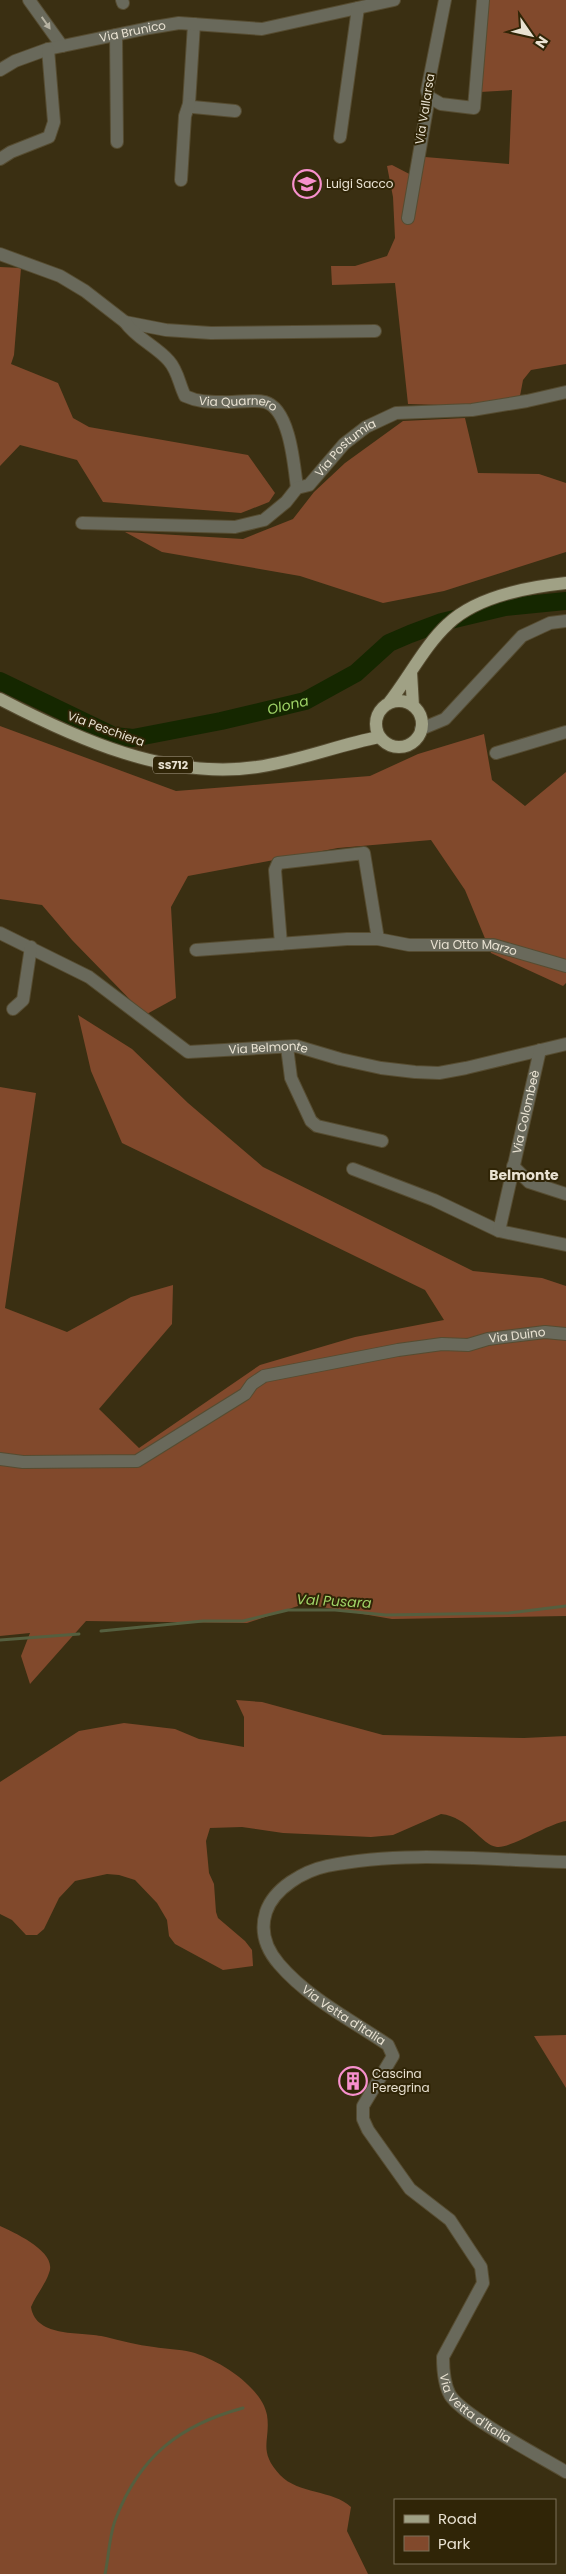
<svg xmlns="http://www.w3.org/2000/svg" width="566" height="2574" viewBox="0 0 566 2574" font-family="Poppins,sans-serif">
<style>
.green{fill:#81492c}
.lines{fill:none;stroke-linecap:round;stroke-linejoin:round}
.stream{stroke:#555f3f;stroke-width:3}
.river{stroke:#152700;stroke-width:18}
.minor-casing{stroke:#564c31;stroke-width:14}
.major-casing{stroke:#564c31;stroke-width:14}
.minor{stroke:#69695b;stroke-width:12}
.major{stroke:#a0a185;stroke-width:12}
.oneway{fill:#b6b2a2}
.labels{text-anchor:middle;stroke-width:4;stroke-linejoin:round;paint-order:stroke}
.shield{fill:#302507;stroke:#b2a995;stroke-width:1}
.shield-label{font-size:11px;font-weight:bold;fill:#e9e2d2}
.street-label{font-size:12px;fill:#e9e2d2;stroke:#302507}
.poi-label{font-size:12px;fill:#e9e2d2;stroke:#302507;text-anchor:start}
.water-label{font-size:14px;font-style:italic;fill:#a0d467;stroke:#302507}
.neighbourhood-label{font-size:14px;font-weight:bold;fill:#e9e2d2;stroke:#302507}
</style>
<rect width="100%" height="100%" fill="#3a2f12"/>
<!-- green -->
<path class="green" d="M 489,0 L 566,0 L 566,364 L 531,370 L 523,380 L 520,396 L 472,406 L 408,404 L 395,283 L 332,285 L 331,266 L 355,266 L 387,256 L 395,238 L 393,197 L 387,166 L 392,165 L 419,179 L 425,157 L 509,164 L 512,90 L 480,92 Z
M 0,267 L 21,268 L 14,355 L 11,364 L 58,383 L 73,418 L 89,427 L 248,455 L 275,493 L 269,502 L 241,513 L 103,502 L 77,460 L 20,445 L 0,466 Z
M 465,418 L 478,473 L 539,474 L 566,483 L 566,552 L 444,591 L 383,603 L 300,576 L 162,552 L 125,532 L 243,539 L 293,519 L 314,492 L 345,463 L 403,421 Z
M 0,726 L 176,791 L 370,776 L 418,754 L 484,734 L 492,780 L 525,806 L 566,772 L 566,983 L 563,986 L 491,953 L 465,890 L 431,840 L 338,848 L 188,876 L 171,907 L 176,998 L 145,1015 L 72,940 L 42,905 L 0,899 Z
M 78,1015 L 132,1049 L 188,1103 L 263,1167 L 473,1271 L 542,1278 L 566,1286 L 566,1616 L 392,1619 L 304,1604 L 247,1623 L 86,1621 L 30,1684 L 21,1656 L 30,1633 L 0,1636 L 0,1087 L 36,1093 L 5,1308 L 67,1332 L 131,1297 L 173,1285 L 172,1324 L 99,1409 L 139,1448 L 260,1365 L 355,1337 L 444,1320 L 425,1290 L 122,1143 L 91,1071 Z
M 236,1700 L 262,1702 L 383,1735 L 524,1738 L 566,1736 L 566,1821 C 548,1824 509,1849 497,1847 C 481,1845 469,1817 441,1814 L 393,1835 L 371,1837 L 283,1833 L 242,1827 L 210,1828 L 206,1841 L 209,1873 L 214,1884 L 216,1912 L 218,1918 L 245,1941 L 252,1950 L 253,1966 L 223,1970 L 175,1944 L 169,1936 L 167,1920 L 157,1903 L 135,1880 L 119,1875 L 107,1874 L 75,1881 L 59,1898 L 44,1929 L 37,1935 L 26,1935 L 12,1920 L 0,1914 L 0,1782 L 79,1731 L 124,1723 L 175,1729 L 199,1739 L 244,1747 L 244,1717 Z
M 566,2035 L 566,2088 L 534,2036 Z
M 0,2226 C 15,2233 58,2252 49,2273 C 45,2285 36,2295 31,2307 C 36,2339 83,2331 106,2337 C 122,2341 137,2345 154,2347 C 166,2349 179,2349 191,2352 C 218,2359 262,2387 267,2415 C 271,2441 257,2450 280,2475 C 298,2494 333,2490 351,2507 L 347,2531 L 368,2574 L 0,2574 Z"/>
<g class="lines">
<!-- stream -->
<path class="stream" d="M 101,1631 L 203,1621 L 243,1621 L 288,1610 L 335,1610 L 386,1615 L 509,1613 L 566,1606
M 0,1640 L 79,1634
M 105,2574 C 109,2556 109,2535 116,2518 C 140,2456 180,2425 243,2408"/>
<!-- river -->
<path class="river" id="s1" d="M 0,681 L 114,736 L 133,738 L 221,721 L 305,701 L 356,673 L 389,643 L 410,634 L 442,622 L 505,607 L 566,601"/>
<defs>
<g id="minor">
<path d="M 29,0 L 62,46"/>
<path d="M 122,0 L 123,3"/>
<path d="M 194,24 L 189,104 L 193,107 L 235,111"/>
<path d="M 116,35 L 117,142"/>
<path id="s2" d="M 0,70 L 15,61 L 48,49 L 149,28 L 179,23 L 262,29 L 394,0"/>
<path d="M 429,97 L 441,104 L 474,108 L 483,0"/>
<path d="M 340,137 L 358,8"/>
<path d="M 0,159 L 11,152 L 49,137 L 54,122 L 48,49"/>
<path d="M 181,180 L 185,116 L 189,104"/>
<path d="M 408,218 L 429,97 L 427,91 L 445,0"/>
<path d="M 0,254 L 60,276 L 85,291 L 125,322 L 166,330 L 211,333 L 375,331"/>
<path id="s3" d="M 125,322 C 137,339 156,346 169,361 C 178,371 179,384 185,396 C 198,402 209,402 222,402 C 235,403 252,399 265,402 C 290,409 294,465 297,488"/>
<path id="s4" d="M 82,523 L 235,527 L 264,520 L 286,502 L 297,488 L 309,485 L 344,444 L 366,427 L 396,413 L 472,410 L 527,401 L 566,392"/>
<path d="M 421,729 L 445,719 L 522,636 L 550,623 L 566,621"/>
<path d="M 496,753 L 566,732"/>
<path id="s5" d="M 0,933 L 89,977 L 188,1052 L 296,1046 L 340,1059 L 381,1068 L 415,1072 L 439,1073 L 466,1068 L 566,1044"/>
<path d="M 281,944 L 275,870 L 278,863 L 364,853 L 378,939"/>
<path id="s6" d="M 196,950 L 347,939 L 378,939 L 409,945 L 493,945 L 566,966"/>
<path d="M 13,1009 L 23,1000 L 31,947"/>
<path d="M 287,1047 L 291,1078 L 311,1121 L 317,1126 L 382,1141"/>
<path d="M 513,1166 L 529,1182 L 566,1194"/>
<path d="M 353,1169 L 434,1200 L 499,1231 L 566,1245"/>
<path id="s7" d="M 499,1231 L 540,1050"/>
<path id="s8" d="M 0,1459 L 23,1462 L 137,1461 L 245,1394 L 252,1384 L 264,1376 L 398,1350 L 442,1344 L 468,1345 L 488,1339 L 545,1332 L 566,1334"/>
<path id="s9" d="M 566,1862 C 489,1860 403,1850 327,1866 C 304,1871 274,1888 266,1912 C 260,1931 266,1949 279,1964 C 308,1998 351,2020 388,2045 L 393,2056 L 363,2106 L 363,2119 L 368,2130 L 410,2189 L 450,2220 L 481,2267 L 483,2283 L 443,2357 C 443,2369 444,2384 450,2395 C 463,2416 541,2457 566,2472"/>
</g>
<path id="major" d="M 411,672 L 413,706
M 0,699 C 77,739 168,780 257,767 C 299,761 338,745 379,737
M376 724a23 23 0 1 1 46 0a23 23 0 1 1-46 0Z
M 388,704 C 408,679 425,645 448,624 C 477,596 528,587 566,583"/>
</defs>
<!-- minor casing -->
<use href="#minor" class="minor-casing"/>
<!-- major casing -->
<use href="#major" class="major-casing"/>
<!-- minor -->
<use href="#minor" class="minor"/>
<!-- major -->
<use href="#major" class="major"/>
</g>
<!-- one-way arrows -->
<defs><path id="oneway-solid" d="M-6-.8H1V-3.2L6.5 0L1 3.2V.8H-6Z" transform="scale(1.25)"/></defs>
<use class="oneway" href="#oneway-solid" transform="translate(46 23) rotate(55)"/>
<!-- icons -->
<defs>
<symbol id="school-ring" viewBox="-11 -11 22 22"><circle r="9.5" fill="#302507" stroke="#f790cd" stroke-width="1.5"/><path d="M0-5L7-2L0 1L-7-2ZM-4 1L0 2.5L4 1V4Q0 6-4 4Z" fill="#f790cd"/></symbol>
<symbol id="building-ring" viewBox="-11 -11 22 22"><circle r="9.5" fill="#302507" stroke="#f790cd" stroke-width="1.5"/><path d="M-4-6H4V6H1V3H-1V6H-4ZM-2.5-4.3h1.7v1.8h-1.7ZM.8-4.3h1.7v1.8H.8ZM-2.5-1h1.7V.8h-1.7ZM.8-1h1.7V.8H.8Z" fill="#f790cd"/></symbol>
</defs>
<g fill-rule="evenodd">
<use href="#school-ring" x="291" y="168" width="32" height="32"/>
<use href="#building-ring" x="337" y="2065" width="32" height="32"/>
</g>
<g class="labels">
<!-- shield labels -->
<rect class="shield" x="153" y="756.5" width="40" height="17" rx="4"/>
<g class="shield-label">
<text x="173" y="769">SS712</text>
</g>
<!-- street labels -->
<g class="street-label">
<text dy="4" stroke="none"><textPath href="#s2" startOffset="139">Via Brunico</textPath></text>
<text transform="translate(425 109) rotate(-81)" y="4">Via Vallarsa</text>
<text dy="4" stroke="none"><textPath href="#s3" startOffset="152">Via Quarnero</textPath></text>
<text dy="4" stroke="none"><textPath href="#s4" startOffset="294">Via Postumia</textPath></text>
<text transform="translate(106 729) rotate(20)" y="4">Via Peschiera</text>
<text dy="4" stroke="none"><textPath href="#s6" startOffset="279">Via Otto Marzo</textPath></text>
<text dy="4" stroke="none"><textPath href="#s5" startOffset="304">Via Belmonte</textPath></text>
<text dy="4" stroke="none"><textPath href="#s7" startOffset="122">Via Colombeè</textPath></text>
<text dy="4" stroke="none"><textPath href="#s8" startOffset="548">Via Duino</textPath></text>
<text dy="4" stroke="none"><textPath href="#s9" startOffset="458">Via Vetta d'Italia</textPath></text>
<text dy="4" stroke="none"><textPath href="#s9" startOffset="952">Via Vetta d'Italia</textPath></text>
</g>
<!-- poi labels -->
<g class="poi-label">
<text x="326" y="188">Luigi Sacco</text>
<text x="372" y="2078">Cascina<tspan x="372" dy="14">Peregrina</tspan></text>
</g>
<!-- water labels -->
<g class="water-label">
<text dy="5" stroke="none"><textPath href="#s1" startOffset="304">Olona</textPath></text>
<text transform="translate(334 1601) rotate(3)" y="5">Val Pusara</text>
</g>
<!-- neighbourhood labels -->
<g class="neighbourhood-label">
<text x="524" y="1180">Belmonte</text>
</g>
</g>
<!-- legend -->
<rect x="394" y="2499" width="162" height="65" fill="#302507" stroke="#7a7158"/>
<rect x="404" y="2515" width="25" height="8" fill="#a0a185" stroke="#7a7158"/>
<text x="438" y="2524" font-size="15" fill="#e9e2d2">Road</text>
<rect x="404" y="2536" width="25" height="15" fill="#81492c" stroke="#7a7158"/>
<text x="438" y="2549" font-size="15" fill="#e9e2d2">Park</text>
<!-- north arrow -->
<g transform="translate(531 35) rotate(124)" stroke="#302507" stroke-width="4" paint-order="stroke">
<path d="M0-4L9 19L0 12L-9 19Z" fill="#e9e2d2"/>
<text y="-8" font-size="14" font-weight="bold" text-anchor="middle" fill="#e9e2d2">N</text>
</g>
</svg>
